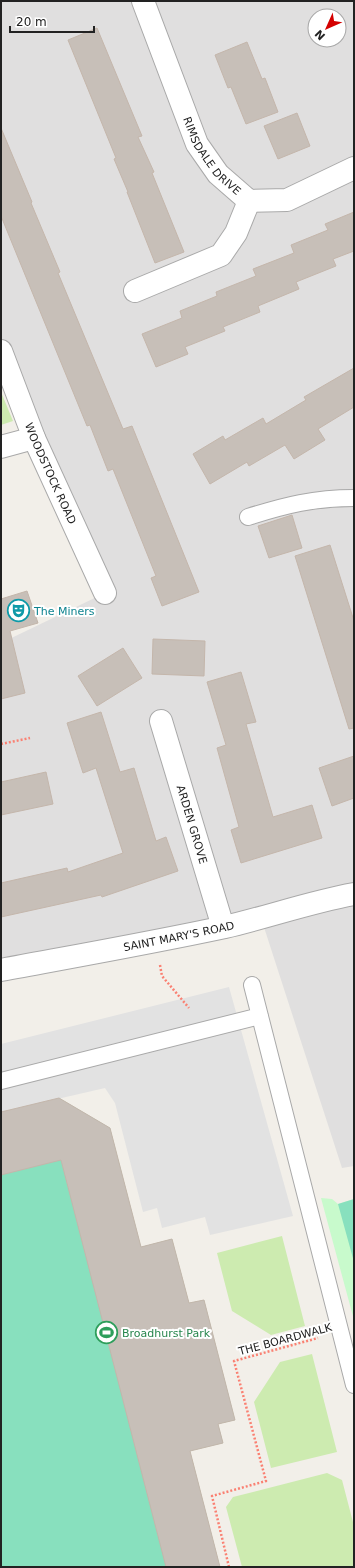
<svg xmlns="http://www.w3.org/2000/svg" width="355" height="1568" viewBox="0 0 355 1568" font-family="'DejaVu Sans',sans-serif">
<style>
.residential{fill:#e0dfdf;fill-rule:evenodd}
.grass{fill:#cdebb0}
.park{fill:#c8facc}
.pitch{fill:#88e0be}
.parking{fill:#e2e2e2}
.building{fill:#c7bfb8;stroke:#c4b6ab}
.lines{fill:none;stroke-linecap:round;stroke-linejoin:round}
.service-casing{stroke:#a9a9a9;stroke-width:18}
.minor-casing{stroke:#a9a9a9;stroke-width:24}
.tertiary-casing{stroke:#a9a9a9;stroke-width:24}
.path{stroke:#fa8072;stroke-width:2.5;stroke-dasharray:2 2;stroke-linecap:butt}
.service{stroke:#fff;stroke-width:16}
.minor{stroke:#fff;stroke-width:22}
.tertiary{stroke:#fff;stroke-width:22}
.labels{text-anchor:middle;stroke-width:4;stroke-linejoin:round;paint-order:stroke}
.street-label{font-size:11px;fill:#222;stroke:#fff}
.culture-label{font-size:11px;fill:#0d838f;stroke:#fff;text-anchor:start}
.leisure-label{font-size:11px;fill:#27864d;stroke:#fff;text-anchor:start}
</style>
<rect width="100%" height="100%" fill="#f2efe9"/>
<!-- residential -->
<path class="residential" d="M 1,1 L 354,1 L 354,1166 L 342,1168 L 261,918 L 1,970 L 1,643 L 105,593 L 1,351 ZM 315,16 L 339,16 L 339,40 L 315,40 Z"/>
<!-- grass -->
<path class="grass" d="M 1,392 L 13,421 L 1,425 Z
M 282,1236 L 305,1326 L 271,1335 L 232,1311 L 217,1253 Z
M 312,1354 L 337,1452 L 271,1468 L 254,1402 L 280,1362 Z
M 327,1473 L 342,1480 L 354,1526 L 354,1567 L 242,1567 L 226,1507 L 233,1497 Z"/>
<!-- park -->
<path class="park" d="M 321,1198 L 332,1199 L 338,1204 L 354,1199 L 354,1320 Z"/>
<!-- pitch -->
<path class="pitch" d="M 59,1098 L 110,1128 L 141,1247 L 172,1239 L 189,1303 L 204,1300 L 235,1420 L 218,1424 L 223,1443 L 190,1451 L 220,1567 L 1,1567 L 1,1112 Z
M 354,1199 L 354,1262 L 338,1204 Z"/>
<!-- parking -->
<path class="parking" d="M 229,987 L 293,1216 L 210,1235 L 205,1217 L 162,1228 L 157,1208 L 143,1212 L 115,1103 L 105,1088 L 1,1112 L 1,1044 Z"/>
<!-- building -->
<path class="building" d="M 97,28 L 142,136 L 138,137 L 154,172 L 152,173 L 184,252 L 155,263 L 127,192 L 128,192 L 114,159 L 116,158 L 68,40 Z
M 247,42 L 262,79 L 265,78 L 278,112 L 246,124 L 231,87 L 228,88 L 215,55 Z
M 297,113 L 310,146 L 278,159 L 264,126 Z
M 1,128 L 32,202 L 31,203 L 60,272 L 58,273 L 123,429 L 132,426 L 199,592 L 162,606 L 151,578 L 156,576 L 113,469 L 108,471 L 90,425 L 87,426 L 1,216 Z
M 354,212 L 354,251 L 333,259 L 336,266 L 296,282 L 299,289 L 258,306 L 260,312 L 223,327 L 225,331 L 185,347 L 188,354 L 156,367 L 142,334 L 182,318 L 180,311 L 217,296 L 216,292 L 256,276 L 253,269 L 294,253 L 291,245 L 328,230 L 325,224 Z
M 354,368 L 354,407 L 318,429 L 325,440 L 294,459 L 285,445 L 249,466 L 247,462 L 210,484 L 193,454 L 223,436 L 225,440 L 263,418 L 266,424 L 306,400 L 304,397 Z
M 292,515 L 302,548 L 269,558 L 258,526 Z
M 330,545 L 354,621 L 354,728 L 349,729 L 295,556 Z
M 27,591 L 38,623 L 10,631 L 25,693 L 1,699 L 1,599 Z
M 153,639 L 205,641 L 204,676 L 152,674 Z
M 123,648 L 142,678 L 97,706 L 78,676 Z
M 241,672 L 256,722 L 246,724 L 273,817 L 312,805 L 322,838 L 241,863 L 231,830 L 239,827 L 217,748 L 226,745 L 207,682 Z
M 101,712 L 120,772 L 134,768 L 156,841 L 166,837 L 178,871 L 102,897 L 101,895 L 1,917 L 1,883 L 67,868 L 68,872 L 123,853 L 96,768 L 83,773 L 67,723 Z
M 354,756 L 354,798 L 332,806 L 319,768 Z
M 46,772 L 53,804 L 1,815 L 1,782 Z
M 59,1098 L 110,1128 L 141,1247 L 172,1239 L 189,1303 L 204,1300 L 235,1420 L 218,1424 L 223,1443 L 190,1451 L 220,1567 L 166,1567 L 61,1160 L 1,1175 L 1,1112 Z"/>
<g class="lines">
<defs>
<path id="service" d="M 248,517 C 286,505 314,498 354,498
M 252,985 L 354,1385
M 1,1081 L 260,1016"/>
<g id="minor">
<path id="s1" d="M 143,1 L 197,144 L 218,174 L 249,201 L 287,200 L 354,168"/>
<path d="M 135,291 L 221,255 L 236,233 L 249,201"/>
<path id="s2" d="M 1,351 L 34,438 L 105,593"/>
<path d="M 1,447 L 34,438"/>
<path id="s3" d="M 161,721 L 223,927"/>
</g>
<g id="tertiary">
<path id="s4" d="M 1,970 C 76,956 150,943 225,927 C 268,917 310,902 354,894"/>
</g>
</defs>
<!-- service casing -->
<use href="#service" class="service-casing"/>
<!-- minor casing -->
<use href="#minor" class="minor-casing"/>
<!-- tertiary casing -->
<use href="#tertiary" class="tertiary-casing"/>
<!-- path -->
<path class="path" d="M 1,744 L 30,738
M 160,965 L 162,976 L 189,1008
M 229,1567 L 212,1496 L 266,1481 L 234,1361 L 318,1338"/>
<!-- service -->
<use href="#service" class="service"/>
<!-- minor -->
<use href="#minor" class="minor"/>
<!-- tertiary -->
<use href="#tertiary" class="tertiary"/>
</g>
<!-- icons -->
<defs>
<symbol id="theatre-ring" viewBox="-11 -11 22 22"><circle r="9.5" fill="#fff" stroke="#0f9aa8" stroke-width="1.5"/><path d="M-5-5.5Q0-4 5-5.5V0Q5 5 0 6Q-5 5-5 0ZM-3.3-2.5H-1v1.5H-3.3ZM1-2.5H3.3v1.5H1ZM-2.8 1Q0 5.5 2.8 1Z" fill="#0f9aa8"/></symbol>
<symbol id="stadium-ring" viewBox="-11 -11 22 22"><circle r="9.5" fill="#fff" stroke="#2e9e5b" stroke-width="1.5"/><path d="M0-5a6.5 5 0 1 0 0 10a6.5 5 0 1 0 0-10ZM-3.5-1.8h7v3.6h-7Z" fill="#2e9e5b"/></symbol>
</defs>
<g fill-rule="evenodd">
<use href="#theatre-ring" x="6" y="598" width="25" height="25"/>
<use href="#stadium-ring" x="94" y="1320" width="25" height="25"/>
</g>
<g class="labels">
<!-- street labels -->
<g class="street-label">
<text dy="4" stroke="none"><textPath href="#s1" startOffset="171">RIMSDALE DRIVE</textPath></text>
<text dy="4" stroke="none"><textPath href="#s2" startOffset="132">WOODSTOCK ROAD</textPath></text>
<text dy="4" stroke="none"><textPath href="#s3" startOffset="108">ARDEN GROVE</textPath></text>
<text dy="4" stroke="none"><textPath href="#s4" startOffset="181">SAINT MARY'S ROAD</textPath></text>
<text transform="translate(285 1339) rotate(-15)" y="4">THE BOARDWALK</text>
</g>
<!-- culture labels -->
<g class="culture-label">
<text x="34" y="615">The Miners</text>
</g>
<!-- leisure labels -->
<g class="leisure-label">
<text x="122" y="1337">Broadhurst Park</text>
</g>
</g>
<!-- border -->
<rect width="355" height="1568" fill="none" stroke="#222222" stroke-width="4"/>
<!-- north arrow -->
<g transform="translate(327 28) rotate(225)"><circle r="19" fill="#ffffff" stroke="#a7a7a7"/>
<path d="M0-3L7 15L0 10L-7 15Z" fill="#d40000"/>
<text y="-6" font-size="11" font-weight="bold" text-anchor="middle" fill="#222222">N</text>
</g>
<!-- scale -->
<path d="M10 26v6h84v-6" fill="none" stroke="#222222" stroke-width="2"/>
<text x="16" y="26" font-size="12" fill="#222222" stroke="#ffffff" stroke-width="3" paint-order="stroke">20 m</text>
</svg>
